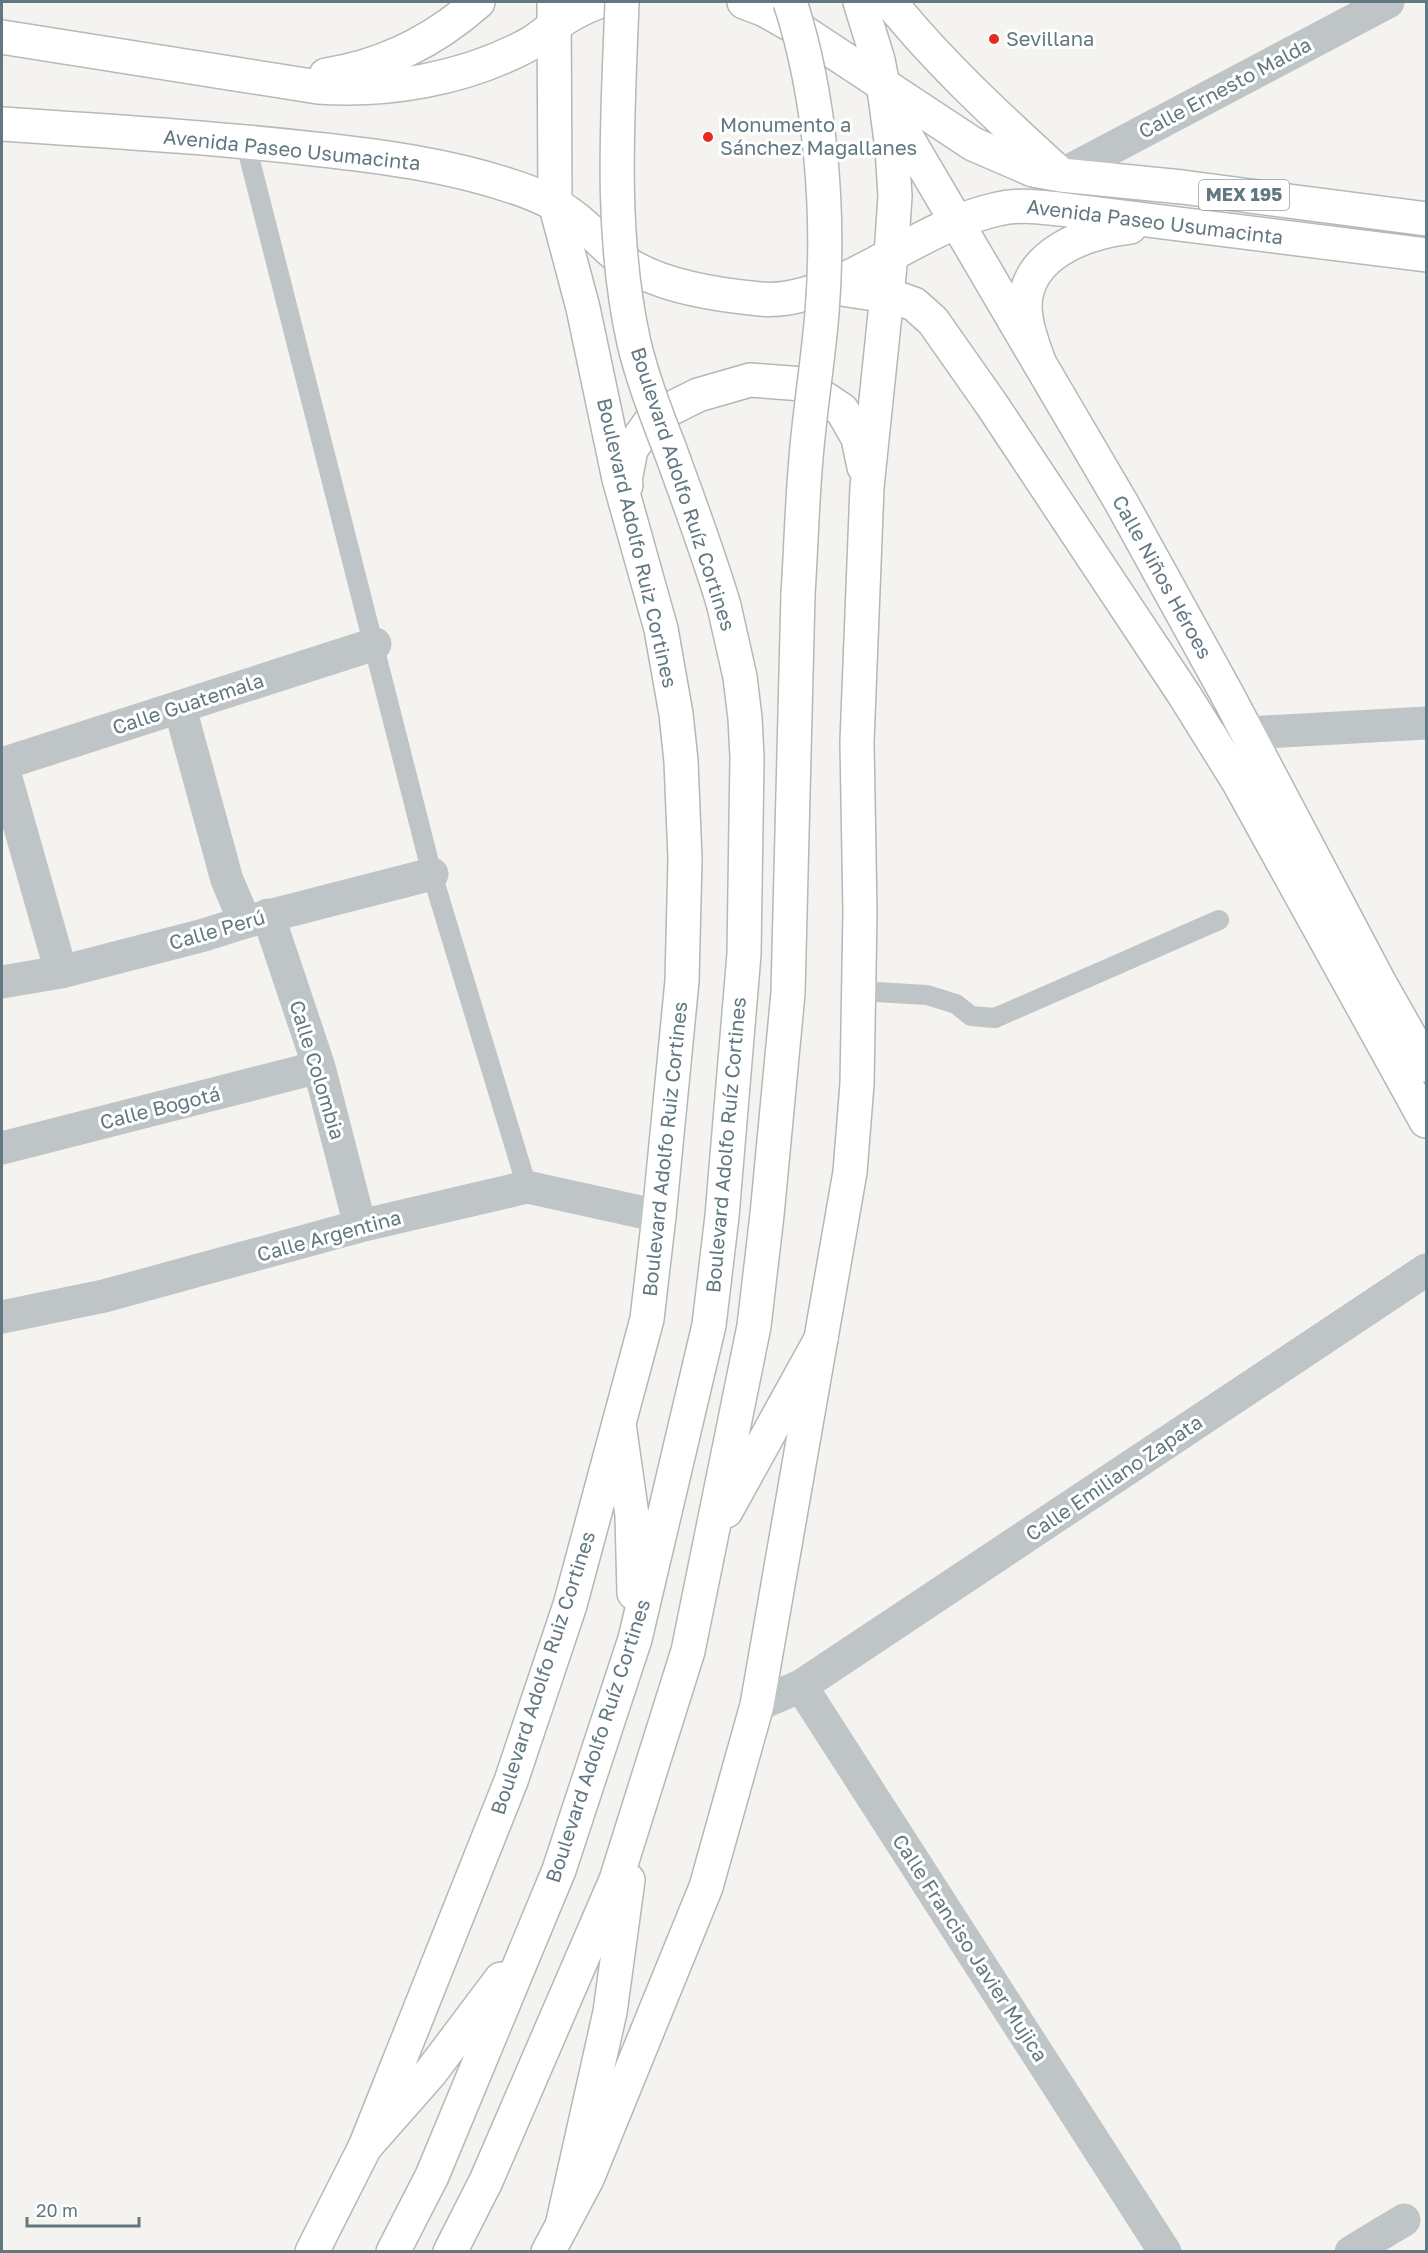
<svg xmlns="http://www.w3.org/2000/svg" width="1428" height="2253" viewBox="0 0 1428 2253" font-family="'Golos Text',sans-serif">
<style>
.lines{fill:none;stroke-linecap:round;stroke-linejoin:round}
.secondary-casing{stroke:#b1b8bb;stroke-width:36}
.primary-casing{stroke:#b4b9bc;stroke-width:36}
.highway-casing{stroke:#b4b8ba;stroke-width:36}
.lane{stroke:#bfc4c6;stroke-width:20}
.street{stroke:#bfc4c6;stroke-width:33}
.secondary{stroke:#fff;stroke-width:33}
.primary{stroke:#fff;stroke-width:33}
.highway{stroke:#fff;stroke-width:33}
.highway-bridge-casing{stroke:#b4b8ba;stroke-width:36;stroke-linecap:butt}
.highway-bridge{stroke:#fff;stroke-width:33}
.poi-dot{fill:#e72b1c;stroke:#fff;stroke-width:2}
.labels{text-anchor:middle;stroke-width:6;stroke-linejoin:round;paint-order:stroke}
.shield{fill:#fff;stroke:#91a0a7;stroke-width:1.5}
.shield-label{font-size:18px;font-weight:bold;fill:#627881}
.poi-label{font-size:20px;fill:#627881;stroke:#fff;text-anchor:start}
.street-label{font-size:20px;fill:#627881;stroke:#fff}
</style>
<rect width="100%" height="100%" fill="#f4f3ef"/>
<g class="lines">
<defs>
<path id="secondary" d="M 892,112 L 1121,502 L 1228,696 L 1378,980 L 1426,1065
M 818,290 L 835,288 L 894,297 L 914,304 L 933,321 L 992,405 L 1185,696 L 1238,781 L 1426,1121
M 626,485 L 625,480 L 631,449 L 654,417 L 698,395 L 750,380 L 803,384 L 842,410 L 858,438 L 864,467
M 312,2252 L 365,2147 L 511,1781 L 570,1605 L 647,1319 L 659,1216 L 682,981 L 685,859 L 681,761 L 676,714 L 661,629 L 619,479 L 583,308 L 555,203 L 554,2
M 548,2252 L 587,2179 L 706,1887 L 757,1705 L 850,1172 L 857,1084 L 860,913 L 857,742 L 867,487 L 891,256 L 895,196 L 892,148 L 885,96 L 878,60 L 860,2"/>
<path id="primary" d="M 744,2 L 765,10 L 802,31 L 973,144 L 1033,170 L 1061,175 L 1182,187 L 1426,219
M 890,2 C 940,64 999,118 1058,172
M 2,37 L 318,87 C 388,92 462,79 524,47 C 535,42 544,34 554,26 C 568,15 582,8 598,2
M 326,75 C 384,66 434,41 478,2
M 2,124 C 106,131 210,137 314,149 C 380,156 448,165 511,186 C 533,193 553,201 571,215 C 591,229 606,249 626,263 C 662,287 718,295 760,299 C 793,302 821,289 851,276 C 898,253 946,220 998,209 C 1018,204 1039,207 1059,209 L 1426,255
M 1039,362 C 1033,345 1026,327 1025,308 C 1024,254 1086,232 1130,227"/>
<path id="highway" d="M 619,1424 L 632,1515 L 634,1593
M 726,1511 L 821,1339
M 365,2147 L 431,2072 L 501,1979
M 562,2226 L 610,2012 L 628,1880
M 393,2252 L 432,2176 L 559,1870 L 635,1639 L 709,1325 L 722,1216 L 744,954 L 747,757 L 745,718 L 740,677 L 724,606
M 450,2252 L 486,2181 L 616,1880 L 688,1651 L 754,1326 L 767,1215 L 788,993 L 798,594"/>
</defs>
<!-- secondary casing -->
<use href="#secondary" class="secondary-casing"/>
<!-- primary casing -->
<use href="#primary" class="primary-casing"/>
<!-- highway casing -->
<use href="#highway" class="highway-casing"/>
<!-- lane -->
<path class="lane" d="M 245,141 L 432,874 L 527,1187
M 858,991 L 927,995 L 956,1004 L 971,1016 L 995,1018 L 1219,920"/>
<!-- street -->
<path class="street" d="M 1061,175 L 1388,2
M 180,708 L 227,880 L 245,922
M 1223,742 L 1247,733 L 1426,723
M 2,764 L 375,644
M 2,764 L 61,972
M 268,915 L 319,1067 L 360,1226
M 2,982 L 61,972 L 204,935 L 245,922 L 432,874
M 2,1148 L 319,1067
M 2,1317 L 104,1296 L 360,1226 L 527,1187 L 659,1216
M 801,1686 L 1426,1270
M 757,1705 L 801,1686 L 1165,2252
M 1351,2252 L 1404,2220"/>
<!-- secondary -->
<use href="#secondary" class="secondary"/>
<!-- primary -->
<use href="#primary" class="primary"/>
<!-- highway -->
<use href="#highway" class="highway"/>
<defs>
<path id="highway-bridge" d="M 622,2 C 618,115 609,231 634,343 C 643,381 658,418 672,455 C 690,505 709,555 724,606
M 790,2 C 821,97 830,213 822,313 C 818,361 810,409 806,458 C 802,503 801,549 798,594"/>
</defs>
<!-- highway-bridge casing -->
<use href="#highway-bridge" class="highway-bridge-casing"/>
<!-- highway-bridge -->
<use href="#highway-bridge" class="highway-bridge"/>
</g>
<!-- markers -->
<g class="poi-dot">
<circle cx="994" cy="39" r="6"/>
<circle cx="708" cy="137" r="6"/>
</g>
<g class="labels">
<!-- shield labels -->
<rect class="shield" x="1199" y="180" width="90" height="30" rx="4.5"/>
<g class="shield-label">
<text x="1244" y="201">MEX 195</text>
</g>
<!-- poi labels -->
<g class="poi-label">
<text x="1006" y="46">Sevillana</text>
<text x="720" y="132">Monumento a<tspan x="720" dy="23">Sánchez Magallanes</tspan></text>
</g>
<!-- street labels -->
<g class="street-label">
<text transform="translate(1225 88) rotate(-28)" y="7">Calle Ernesto Malda</text>
<text transform="translate(292 150) rotate(6)" y="7">Avenida Paseo Usumacinta</text>
<text transform="translate(1155 222) rotate(7)" y="7">Avenida Paseo Usumacinta</text>
<text transform="translate(683 489) rotate(72)" y="7">Boulevard Adolfo Ruíz Cortines</text>
<text transform="translate(637 543) rotate(77)" y="7">Boulevard Adolfo Ruiz Cortines</text>
<text transform="translate(1162 577) rotate(61)" y="7">Calle Niños Héroes</text>
<text transform="translate(188 704) rotate(-18)" y="7">Calle Guatemala</text>
<text transform="translate(217 930) rotate(-16)" y="7">Calle Perú</text>
<text transform="translate(317 1070) rotate(73)" y="7">Calle Colombia</text>
<text transform="translate(160 1108) rotate(-14)" y="7">Calle Bogotá</text>
<text transform="translate(726 1145) rotate(-85)" y="7">Boulevard Adolfo Ruíz Cortines</text>
<text transform="translate(665 1149) rotate(-84)" y="7">Boulevard Adolfo Ruiz Cortines</text>
<text transform="translate(329 1236) rotate(-15)" y="7">Calle Argentina</text>
<text transform="translate(1114 1478) rotate(-34)" y="7">Calle Emiliano Zapata</text>
<text transform="translate(543 1673) rotate(-72)" y="7">Boulevard Adolfo Ruiz Cortines</text>
<text transform="translate(598 1741) rotate(-72)" y="7">Boulevard Adolfo Ruíz Cortines</text>
<text transform="translate(970 1948) rotate(57)" y="7">Calle Franciso Javier Mujica</text>
</g>
</g>
<!-- border -->
<rect width="1428" height="2253" fill="none" stroke="#627881" stroke-width="6"/>
<!-- scale -->
<path d="M27 2217v9h112v-9" fill="none" stroke="#627881" stroke-width="3"/>
<text x="36" y="2217" font-size="18" fill="#627881" stroke="#ffffff" stroke-width="4.5" paint-order="stroke">20 m</text>
</svg>
